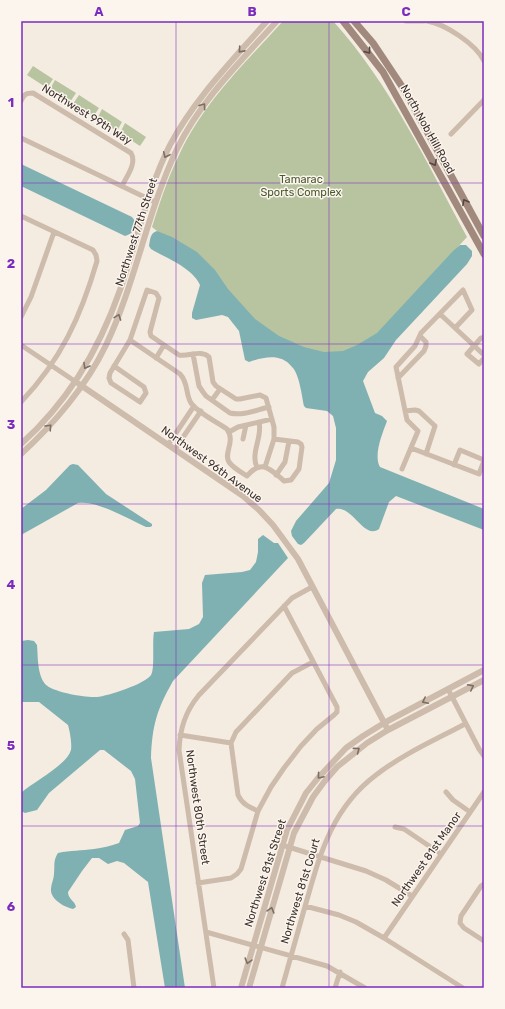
<svg xmlns="http://www.w3.org/2000/svg" width="505" height="1009" viewBox="0 0 505 1009" font-family="Rubik,sans-serif">
<style>
.green{fill:#b8c4a0}
.water{fill:#7fb0b2}
.lines{fill:none;stroke-linecap:round;stroke-linejoin:round}
.minor{stroke:#cdbbac;stroke-width:5}
.tertiary{stroke:#cdbbac;stroke-width:6}
.secondary{stroke:#a18a7d;stroke-width:7}
.oneway{stroke:#7d6f65}
.oneway2{stroke:#544640}
.grid{fill:none;stroke:#7b2cbf;stroke-width:1;stroke-opacity:0.55}
.labels{text-anchor:middle;stroke-width:3;stroke-linejoin:round;paint-order:stroke}
.street-label{font-size:11px;fill:#3b302b;stroke:#fbf5ee}
.park-label{font-size:11px;fill:#4a5a2e;stroke:#fbf5ee}
.neatline{fill:none;stroke:#7b2cbf;stroke-width:1.5}
.grid-label{font-size:13px;text-anchor:middle;font-weight:bold;fill:#7b2cbf}
</style>
<rect width="100%" height="100%" fill="#f4ebe1"/>
<!-- green -->
<path class="green" d="M 283,21 L 333,21 C 390,84 427,163 467,237 L 377,335 L 357,348 L 338,354 L 306,351 L 271,335 L 157,231 L 152,227 C 160,202 168,177 180,153 C 204,102 246,62 283,21 Z
M 33,66 L 53,79 L 47,88 L 27,75 Z
M 55,80 L 76,93 L 70,102 L 50,89 Z
M 79,95 L 99,108 L 93,117 L 73,104 Z
M 102,109 L 122,122 L 117,131 L 97,119 Z
M 125,123 L 146,137 L 140,146 L 120,133 Z"/>
<!-- water -->
<path class="water" d="M 21,164 L 132,217 L 135,221 C 135,229 133,234 125,236 L 21,186 Z
M 157,231 L 172,237 L 197,252 L 215,270 L 228,289 L 255,319 L 279,336 L 304,347 L 324,352 L 343,351 L 357,345 L 377,333 L 453,251 L 460,245 L 466,245 L 472,251 L 472,256 L 467,264 L 396,340 L 384,358 L 368,372 L 363,381 L 375,413 L 382,416 L 387,421 C 383,432 373,455 380,467 L 484,509 L 484,530 L 396,496 L 389,502 L 379,529 C 364,540 353,506 336,509 L 304,543 L 301,545 L 298,544 L 292,536 L 291,531 L 296,521 L 329,483 L 336,460 L 336,428 L 333,416 L 327,411 L 306,408 L 304,406 C 302,396 299,373 292,367 C 281,353 264,357 249,362 L 245,360 L 239,331 L 228,317 L 222,315 L 196,320 L 192,318 L 192,313 L 200,285 C 193,268 166,258 151,249 L 149,246 C 150,240 150,233 157,231 Z
M 73,464 L 78,465 L 106,494 L 152,524 L 152,526 L 150,527 L 146,527 C 128,519 97,500 78,503 L 21,535 L 21,509 L 46,490 L 70,465 Z
M 263,535 L 274,543 L 278,543 L 288,558 L 173,681 C 157,709 152,726 151,758 L 185,988 L 165,988 L 148,882 L 124,863 L 117,861 L 108,864 L 99,858 L 92,858 L 82,871 L 68,892 C 68,899 75,901 76,907 L 73,909 C 64,907 50,899 51,889 C 51,884 54,879 54,874 C 55,864 53,861 58,853 C 71,850 81,851 94,849 C 102,848 111,846 119,843 L 125,830 L 138,826 L 140,823 L 135,779 L 131,771 L 104,750 L 100,750 L 49,793 L 37,810 L 25,813 L 21,811 L 21,793 C 33,782 67,765 71,750 C 72,743 70,732 68,725 L 39,702 L 21,702 L 21,641 L 28,640 L 34,641 L 37,645 C 38,656 37,674 45,684 C 52,692 86,698 97,697 C 108,696 145,684 151,675 C 155,669 152,642 154,632 L 189,629 L 199,624 L 203,617 L 202,583 L 205,575 L 242,572 L 250,570 L 256,562 L 258,552 L 258,539 Z"/>
<g class="lines">
<!-- minor -->
<path class="minor" d="M 406,21 L 424,21
M 427,21 C 445,24 476,44 484,61
M 21,101 C 24,94 26,93 33,93 L 131,153 C 137,163 127,176 122,186
M 451,134 L 484,100
M 21,138 L 155,202
M 21,216 L 93,250 L 96,255 L 97,261 C 81,316 61,360 21,402
M 440,314 L 484,355
M 21,317 L 31,297 L 54,232
M 484,337 L 481,338 L 467,354 L 479,364 L 484,358
M 130,340 L 180,374 C 189,384 185,393 191,403 C 198,413 217,422 227,429 C 236,442 223,453 229,462 C 233,468 241,472 247,476 C 262,458 271,470 284,481 L 291,480 L 299,469 L 302,447 L 301,444 L 298,442 L 274,439
M 21,345 L 76,382
M 193,354 L 199,386 L 203,392 L 206,396 L 230,413 C 243,416 256,410 269,407
M 156,358 L 164,345
M 114,366 L 144,387 L 146,393 L 140,402 L 111,383 L 109,378 L 110,373 L 130,340 L 147,290 L 156,293 L 159,298 L 150,332 L 151,336 L 179,355 C 189,357 201,349 209,357 L 213,382 L 216,386 L 236,399 L 240,399 L 260,395 L 266,398 L 274,427 L 274,439 L 265,467
M 398,378 L 424,351 L 426,346 L 426,342 L 420,336
M 212,400 L 220,389
M 405,411 L 415,410 L 419,411 L 435,426 L 426,454
M 229,432 L 238,427 L 272,419
M 243,439 L 246,425
M 168,445 L 194,406
M 411,448 L 479,474 L 484,461
M 175,449 L 201,411
M 454,465 L 460,450 L 484,460
M 257,468 C 250,452 263,437 259,422
M 402,469 L 418,431 L 407,420 L 396,367 L 415,346 L 421,333 L 463,290 L 472,310 L 455,328
M 276,475 L 285,462 L 289,441
M 448,689 L 479,749 L 484,756
M 180,735 L 231,743
M 446,792 L 453,800 L 470,812
M 258,811 C 249,807 242,804 238,795 L 231,743 L 236,732 L 292,673 L 313,662
M 395,827 L 404,829 L 441,854
M 282,845 L 366,871 L 386,880 L 412,896
M 198,883 L 231,878 L 237,874 L 241,869 L 258,811 L 271,787 L 284,768 L 301,746 L 317,729 L 334,715 L 337,712 L 337,707 L 284,606
M 484,884 L 481,886 L 461,916 L 460,923 L 464,928 L 484,941
M 305,906 L 339,915 L 356,922 L 384,938 L 463,988
M 206,932 L 327,966 L 365,988
M 124,934 L 128,940 L 134,988
M 384,938 L 484,792
M 214,988 L 179,750 C 180,729 185,712 199,695 L 292,598 L 312,587
M 282,988 C 290,960 298,931 306,903 C 320,854 332,808 376,775 C 403,754 435,740 465,724
M 335,988 L 340,972"/>
<!-- tertiary -->
<path class="tertiary" d="M 79,384 L 243,496 L 259,510 L 273,525 L 298,559 L 388,730
M 21,444 C 68,402 99,350 120,290 C 137,242 147,190 170,145 C 195,98 233,60 267,21
M 21,454 C 54,424 87,385 106,345 C 136,282 147,212 177,149 C 201,100 241,61 277,21
M 241,988 L 287,830 L 306,793 L 318,778 L 346,748 L 363,736 L 384,723 L 484,670
M 249,988 L 294,833 L 313,797 L 324,782 L 337,767 L 367,743 L 388,730 L 484,680"/>
<!-- secondary -->
<path class="secondary" d="M 343,21 L 383,72 L 484,254
M 354,21 L 373,43 L 405,91 L 484,236"/>
</g>
<!-- one-way arrows -->
<defs><path id="oneway-chevron" d="M-2-3.5L2.5 0L-2 3.5" fill="none" stroke-width="1.6" stroke-linecap="round" stroke-linejoin="round"/></defs>
<g class="oneway">
<use href="#oneway-chevron" transform="translate(241 50) rotate(132)"/>
<use href="#oneway-chevron" transform="translate(203 106) rotate(-54)"/>
<use href="#oneway-chevron" transform="translate(166 155) rotate(115)"/>
<use href="#oneway-chevron" transform="translate(118 317) rotate(-70)"/>
<use href="#oneway-chevron" transform="translate(86 366) rotate(120)"/>
<use href="#oneway-chevron" transform="translate(49 427) rotate(-47)"/>
<use href="#oneway-chevron" transform="translate(471 687) rotate(-27)"/>
<use href="#oneway-chevron" transform="translate(425 701) rotate(153)"/>
<use href="#oneway-chevron" transform="translate(357 750) rotate(-37)"/>
<use href="#oneway-chevron" transform="translate(320 776) rotate(130)"/>
<use href="#oneway-chevron" transform="translate(271 910) rotate(-74)"/>
<use href="#oneway-chevron" transform="translate(248 961) rotate(106)"/>
</g>
<g class="oneway2">
<use href="#oneway-chevron" transform="translate(368 51) rotate(52)"/>
<use href="#oneway-chevron" transform="translate(434 163) rotate(61)"/>
<use href="#oneway-chevron" transform="translate(465 202) rotate(-119)"/>
</g>
<!-- grid -->
<path class="grid" d="M 176,21 L 176,988M 329,21 L 329,988M 21,183 L 484,183M 21,344 L 484,344M 21,504 L 484,504M 21,665 L 484,665M 21,826 L 484,826"/>
<g class="labels">
<!-- street labels -->
<g class="street-label">
<text transform="translate(87 114) rotate(32)" y="4">Northwest 99th Way</text>
<text transform="translate(428 129) rotate(61)" y="4">North Nob Hill Road</text>
<text transform="translate(136 232) rotate(-72)" y="4">Northwest 77th Street</text>
<text transform="translate(212 464) rotate(36)" y="4">Northwest 96th Avenue</text>
<text transform="translate(198 807) rotate(82)" y="4">Northwest 80th Street</text>
<text transform="translate(426 859) rotate(-55)" y="4">Northwest 81st Manor</text>
<text transform="translate(265 873) rotate(-72)" y="4">Northwest 81st Street</text>
<text transform="translate(300 891) rotate(-73)" y="4">Northwest 81st Court</text>
</g>
<!-- park labels -->
<g class="park-label">
<text x="301" y="183">Tamarac<tspan x="301" dy="13">Sports Complex</tspan></text>
</g>
</g>
<!-- border -->
<rect width="505" height="1009" fill="none" stroke="#fbf5ee" stroke-width="44"/>
<rect x="22" y="22" width="461" height="965" class="neatline"/>
<g class="grid-label">
<text x="99" y="16">A</text>
<text x="252" y="16">B</text>
<text x="406" y="16">C</text>
<text x="11" y="107">1</text>
<text x="11" y="268">2</text>
<text x="11" y="429">3</text>
<text x="11" y="589">4</text>
<text x="11" y="750">5</text>
<text x="11" y="911">6</text>
</g>
</svg>
